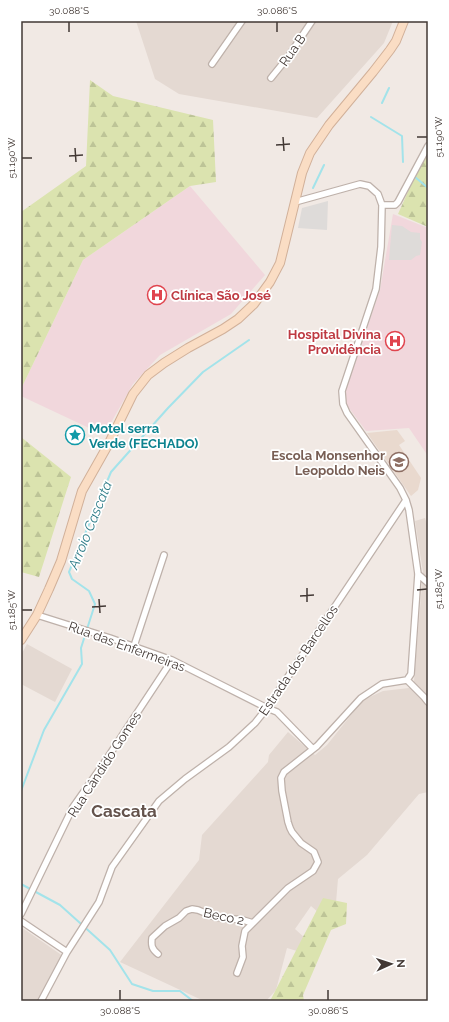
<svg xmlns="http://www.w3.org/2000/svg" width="449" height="1022" viewBox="0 0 449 1022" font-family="Raleway,sans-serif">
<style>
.residential{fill:#e4d9d2}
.education{fill:#e9d9ce}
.medical{fill:#f1d7dc}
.forest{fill:url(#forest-firs)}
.parking{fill:#dedbd9}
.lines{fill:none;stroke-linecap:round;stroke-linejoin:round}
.stream{stroke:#a3e3ea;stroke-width:2}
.minor-casing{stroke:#beb1aa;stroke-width:8}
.secondary-casing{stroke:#d1b099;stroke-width:10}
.minor{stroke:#fff;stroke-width:5.5}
.secondary{stroke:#faddc4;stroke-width:8}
.ticks{fill:none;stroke:#423834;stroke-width:1.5}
.labels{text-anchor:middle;stroke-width:3.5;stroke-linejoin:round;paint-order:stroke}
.street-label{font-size:13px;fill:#423834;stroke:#fff}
.health-label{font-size:13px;font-weight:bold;fill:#be3a42;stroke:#fff;text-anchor:start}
.culture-label{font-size:13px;font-weight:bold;fill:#0d838f;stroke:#fff;text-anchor:start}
.education-label{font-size:13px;font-weight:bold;fill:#785e54;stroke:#fff;text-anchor:end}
.water-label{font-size:14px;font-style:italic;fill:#2f7d88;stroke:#fff}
.district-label{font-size:17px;font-weight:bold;fill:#64534c;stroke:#fff}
.neatline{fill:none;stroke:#423834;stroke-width:1.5}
.ticks-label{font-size:10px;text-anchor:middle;fill:#423834}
</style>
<defs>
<pattern id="forest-firs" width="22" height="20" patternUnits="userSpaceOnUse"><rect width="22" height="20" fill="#dbe3af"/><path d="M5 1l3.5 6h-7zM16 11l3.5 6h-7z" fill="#bdc497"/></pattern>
</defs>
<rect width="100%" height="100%" fill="#f1e9e4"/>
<!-- residential -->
<path class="residential" d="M 136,21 L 393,21 L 384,43 L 317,118 L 179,94 L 155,79 Z
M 425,518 L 428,527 L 428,792 L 419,794 L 367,855 L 338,879 L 334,926 L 311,906 L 295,929 L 305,938 L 297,951 L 287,948 L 276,990 L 266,1001 L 204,1001 L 120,962 L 199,860 L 202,835 L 268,762 L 269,755 L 288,732 L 315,755 L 327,745 L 363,700 L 383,691 L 409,688 L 414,681 L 423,572 L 415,521 Z
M 27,644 L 72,669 L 55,702 L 21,684 L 21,655 Z
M 21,927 L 63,956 L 37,1001 L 21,1001 Z"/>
<!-- education -->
<path class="education" d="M 397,430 L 405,441 L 399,445 L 421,478 L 418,490 L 411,496 L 367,433 Z"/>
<!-- medical -->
<path class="medical" d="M 190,186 L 265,275 L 231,314 L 160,355 L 133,384 L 104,435 L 21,396 L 21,389 L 83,260 Z
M 393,214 L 428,228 L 428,456 L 409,428 L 366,431 L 346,404 L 345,392 L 380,290 Z"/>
<!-- forest -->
<path class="forest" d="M 90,80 L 113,96 L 213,120 L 216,182 L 190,186 L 83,260 L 21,389 L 21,212 L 86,166 Z
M 428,156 L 428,227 L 398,214 L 419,167 Z
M 21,437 L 71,477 L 39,577 L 21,572 Z
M 323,898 L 347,903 L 346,924 L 331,930 L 303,995 L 304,1001 L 270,1001 Z"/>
<!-- parking -->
<path class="parking" d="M 328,201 L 327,230 L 298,228 L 302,208 Z
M 392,225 L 402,226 L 411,232 L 420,233 L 420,239 L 422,242 L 420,255 L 416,256 L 411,260 L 389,260 Z"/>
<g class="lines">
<!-- stream -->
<path class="stream" d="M 382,103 L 389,88
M 371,117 L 402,136 L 403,162
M 415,177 L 428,188
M 313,188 L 324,165
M 21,791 L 44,730 L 82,664 L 81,648 L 95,604 L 89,591 L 72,579 L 69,572 L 111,472 L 168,408 L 203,372 L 249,340
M 21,884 L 60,905 L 110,950 L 132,984 L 153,991 L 180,991 L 193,1001"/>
<defs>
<path id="minor" d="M 212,64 L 242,21
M 271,78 L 288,57 L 312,21
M 382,205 L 395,205 L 398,202 L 428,146
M 418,574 L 428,583
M 37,615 L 110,638 L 172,660 L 267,708 L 277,712 L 313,749
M 134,646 L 164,555
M 407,680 L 424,697 L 428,702
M 21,914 L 73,807 L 104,763 L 172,660
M 21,921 L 67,952
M 158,954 C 152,949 151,946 152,938 L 165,926 L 179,918 L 186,911 L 192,909 L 198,910 L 215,917 L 243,920 L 253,923
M 237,973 L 243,957 L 242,946 L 245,931 L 288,888 L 313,871 L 318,862 L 314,852 L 301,843 L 292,832 L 290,828 L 288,822 L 282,791 L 281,778 L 284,772 L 317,746 L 361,698 L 382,684 L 407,680 L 411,674 L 418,574 L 409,510 L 406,500 L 400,488 L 347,413 L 343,404 L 342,391 L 376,289 L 381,247 L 382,205 L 378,194 L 369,186 L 360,184 L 295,202
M 41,1001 L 67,952 L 99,902 L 112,867 L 159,801 L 185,779 L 229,747 L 255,723 L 267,708 L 406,500"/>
<path id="secondary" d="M 21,640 L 37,615 L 49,589 L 61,561 L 82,491 L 108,445 L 133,394 L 148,375 L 164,363 L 188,348 L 223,329 L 238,319 L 254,304 L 270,282 L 280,263 L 302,173 L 310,153 L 329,125 L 373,72 L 390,50 L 396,41 L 404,21"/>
</defs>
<!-- minor casing -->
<use href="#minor" class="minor-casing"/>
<!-- secondary casing -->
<use href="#secondary" class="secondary-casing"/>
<!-- minor -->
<use href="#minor" class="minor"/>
<!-- secondary -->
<use href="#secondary" class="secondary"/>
</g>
<!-- ticks -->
<path class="ticks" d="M 69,22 L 69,32M 277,22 L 277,32M 283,137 L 284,151M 417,137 L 427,137M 276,145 L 290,144M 75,148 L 76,162M 69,156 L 83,155M 22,158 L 32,158M 307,588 L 307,602M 417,590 L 427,589M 300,596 L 314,595M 99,599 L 100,613M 92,607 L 106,606M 22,610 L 32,610M 120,990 L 120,1000M 328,990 L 328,1000"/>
<!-- icons -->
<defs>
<symbol id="hospital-ring" viewBox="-11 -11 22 22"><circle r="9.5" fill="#fff" stroke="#e0444e" stroke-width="1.5"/><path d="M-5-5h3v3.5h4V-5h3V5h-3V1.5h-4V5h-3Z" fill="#e0444e"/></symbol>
<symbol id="sight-ring" viewBox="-11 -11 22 22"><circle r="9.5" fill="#fff" stroke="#0f9aa8" stroke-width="1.5"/><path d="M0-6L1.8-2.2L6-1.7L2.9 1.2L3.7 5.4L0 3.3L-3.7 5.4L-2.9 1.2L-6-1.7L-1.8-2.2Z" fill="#0f9aa8"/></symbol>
<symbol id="school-ring" viewBox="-11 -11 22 22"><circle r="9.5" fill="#fff" stroke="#8d6e63" stroke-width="1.5"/><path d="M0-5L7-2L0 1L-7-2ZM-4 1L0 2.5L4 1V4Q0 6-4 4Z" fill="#8d6e63"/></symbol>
</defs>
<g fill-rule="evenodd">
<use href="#hospital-ring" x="146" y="284" width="22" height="22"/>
<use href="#hospital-ring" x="384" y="330" width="22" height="22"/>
<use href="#sight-ring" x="64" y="424" width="22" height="22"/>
<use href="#school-ring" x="388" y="451" width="22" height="22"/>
</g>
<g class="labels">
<!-- street labels -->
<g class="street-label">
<text transform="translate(292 50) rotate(-55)" y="5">Rua B</text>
<text transform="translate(127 646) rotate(20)" y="5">Rua das Enfermeiras</text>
<text transform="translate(298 660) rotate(-56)" y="5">Estrada dos Barcellos</text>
<text transform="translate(104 764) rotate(-57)" y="5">Rua Cândido Gomes</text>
<text transform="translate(224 916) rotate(12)" y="5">Beco 2</text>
</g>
<!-- health labels -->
<g class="health-label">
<text x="171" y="300">Clínica São José</text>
<text x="381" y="339" text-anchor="end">Hospital Divina<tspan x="381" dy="15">Providência</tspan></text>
</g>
<!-- culture labels -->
<g class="culture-label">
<text x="89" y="433">Motel serra<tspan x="89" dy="15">Verde (FECHADO)</tspan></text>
</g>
<!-- education labels -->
<g class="education-label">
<text x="385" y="460">Escola Monsenhor<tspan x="385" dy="15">Leopoldo Neis</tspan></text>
</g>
<!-- water labels -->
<g class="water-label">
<text transform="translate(90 525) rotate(-68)" y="5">Arroio Cascata</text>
</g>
<!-- district labels -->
<g class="district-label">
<text x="124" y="817">Cascata</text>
</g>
</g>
<!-- border -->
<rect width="449" height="1022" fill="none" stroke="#ffffff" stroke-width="44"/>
<!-- north arrow -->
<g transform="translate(391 964) rotate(87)" stroke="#ffffff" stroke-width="3" paint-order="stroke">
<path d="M0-3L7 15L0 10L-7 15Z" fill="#423834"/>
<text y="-6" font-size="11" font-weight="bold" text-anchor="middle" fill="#423834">N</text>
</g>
<rect x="22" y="22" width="405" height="978" class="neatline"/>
<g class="ticks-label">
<text x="69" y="14">30.088°S</text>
<text x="277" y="14">30.086°S</text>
<text transform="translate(438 137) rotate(-90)" y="4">51.190°W</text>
<text transform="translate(11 158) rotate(-90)" y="4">51.190°W</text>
<text transform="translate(438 589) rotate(-90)" y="4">51.185°W</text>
<text transform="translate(11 610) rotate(-90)" y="4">51.185°W</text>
<text x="120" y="1014">30.088°S</text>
<text x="328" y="1014">30.086°S</text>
</g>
</svg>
